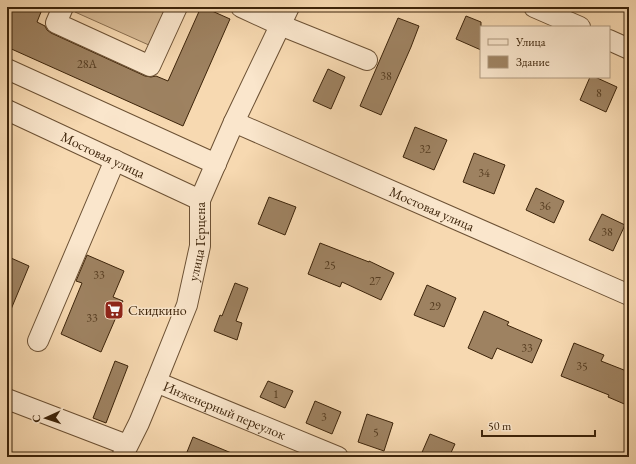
<svg xmlns="http://www.w3.org/2000/svg" width="636" height="464" viewBox="0 0 636 464" font-family="'EB Garamond',serif">
<style>
.green{fill:#d7ba95;stroke:#8a6f50}
.building{fill:#9e8261;stroke:#3d240a}
.lines{fill:none;stroke-linecap:round;stroke-linejoin:round}
.minor-casing{stroke:#6c5134;stroke-width:22}
.minor{stroke:#fae6cc;stroke-width:20}
.labels{text-anchor:middle;stroke-width:3;stroke-linejoin:round;paint-order:stroke}
.number-label{font-size:12px;fill:#553c20}
.street-label{font-size:14px;fill:#3d240a;stroke:#fae6cc}
.poi-label{font-size:14px;fill:#3d240a;stroke:#fae6cc;text-anchor:start}
</style>
<rect width="100%" height="100%" fill="#f7d9b1"/>
<filter id="stains"><feTurbulence type="fractalNoise" baseFrequency=".005" numOctaves="4"/><feColorMatrix values="0 0 0 0 .2 0 0 0 0 .09 0 0 0 0 .02 0 0 0 .5 -.17"/></filter>
<radialGradient id="worn" r=".72"><stop offset=".6" stop-color="#630" stop-opacity="0"/><stop offset="1" stop-color="#630" stop-opacity=".3"/></radialGradient>
<!-- green -->
<path class="green" d="M 77,7 L 168,7 L 151,46 L 75,12 Z"/>
<!-- building -->
<path class="building" d="M 7,7 L 43,7 L 37,22 L 45,26 L 47,30 L 51,33 L 145,76 L 151,77 L 156,76 L 168,81 L 201,7 L 203,7 L 230,19 L 183,126 L 7,47 Z
M 466,16 L 481,22 L 481,50 L 456,39 Z
M 398,18 L 419,26 L 411,47 L 381,115 L 360,106 Z
M 328,69 L 345,77 L 331,109 L 313,101 Z
M 590,77 L 595,77 L 617,87 L 606,112 L 580,100 Z
M 415,127 L 447,140 L 434,170 L 403,157 Z
M 474,153 L 505,165 L 494,194 L 463,182 Z
M 536,188 L 564,201 L 554,223 L 526,210 Z
M 269,197 L 296,207 L 285,235 L 258,224 Z
M 602,214 L 625,225 L 613,251 L 589,240 Z
M 320,243 L 369,262 L 369,261 L 394,273 L 381,300 L 342,282 L 340,287 L 308,274 Z
M 87,255 L 124,271 L 113,297 L 123,301 L 101,352 L 61,334 L 82,283 L 76,281 Z
M 11,258 L 29,266 L 7,319 L 7,267 Z
M 235,283 L 248,288 L 236,321 L 242,323 L 237,340 L 214,331 L 220,315 L 222,316 Z
M 427,285 L 456,298 L 444,327 L 414,315 Z
M 484,311 L 509,322 L 507,325 L 542,340 L 532,363 L 497,348 L 492,359 L 468,348 Z
M 574,343 L 604,355 L 601,361 L 629,372 L 629,406 L 608,397 L 609,395 L 561,376 Z
M 115,361 L 128,366 L 106,423 L 93,418 Z
M 268,381 L 293,391 L 285,408 L 260,397 Z
M 315,401 L 341,412 L 332,434 L 306,423 Z
M 367,414 L 393,423 L 384,451 L 358,442 Z
M 430,434 L 455,444 L 449,457 L 420,457 Z
M 193,437 L 241,457 L 185,457 Z"/>
<g class="lines">
<defs>
<g id="minor">
<path d="M 63,7 L 56,23 L 150,66 L 177,7"/>
<path d="M 241,7 L 280,25 L 367,60"/>
<path d="M 534,7 L 580,27"/>
<path d="M 609,40 L 629,49"/>
<path d="M 7,69 L 216,164"/>
<path id="s1" d="M 7,110 L 200,200"/>
<path id="s2" d="M 234,122 L 629,295"/>
<path d="M 38,341 L 115,160"/>
<path id="s3" d="M 156,382 L 338,457"/>
<path d="M 7,399 L 127,445"/>
<path id="s4" d="M 122,457 L 139,423 L 156,382 L 187,305 L 200,246 L 200,200 L 234,122 L 289,7"/>
</g>
</defs>
<!-- minor casing -->
<use href="#minor" class="minor-casing"/>
<!-- minor -->
<use href="#minor" class="minor"/>
</g>
<!-- icons -->
<defs>
<symbol id="supermarket-square" viewBox="-11 -11 22 22"><rect x="-9" y="-9" width="18" height="18" rx="4" fill="#8f2418" stroke="#fae6cc"/><path d="M-6-5.5h2.5l.6 2H6L4.5 2H-2.5L-4.4-4H-6ZM-1.5 3.2a1.3 1.3 0 1 0 .1 0ZM3 3.2a1.3 1.3 0 1 0 .1 0Z" fill="#fff"/></symbol>
</defs>
<g fill-rule="evenodd">
<use href="#supermarket-square" x="103" y="299" width="22" height="22"/>
</g>
<g class="labels">
<!-- number labels -->
<g class="number-label">
<text x="87" y="68">28А</text>
<text x="386" y="80">38</text>
<text x="599" y="97">8</text>
<text x="425" y="153">32</text>
<text x="484" y="177">34</text>
<text x="545" y="210">36</text>
<text x="607" y="236">38</text>
<text x="330" y="269">25</text>
<text x="99" y="279">33</text>
<text x="375" y="285">27</text>
<text x="435" y="310">29</text>
<text x="92" y="322">33</text>
<text x="527" y="352">33</text>
<text x="582" y="370">35</text>
<text x="276" y="398">1</text>
<text x="324" y="421">3</text>
<text x="376" y="436">5</text>
</g>
<!-- street labels -->
<g class="street-label">
<text dy="5" stroke="none"><textPath href="#s1" startOffset="106">Мостовая улица</textPath></text>
<text dy="5" stroke="none"><textPath href="#s2" startOffset="216">Мостовая улица</textPath></text>
<text dy="5" stroke="none"><textPath href="#s4" startOffset="230">улица Герцена</textPath></text>
<text dy="5" stroke="none"><textPath href="#s3" startOffset="74">Инженерный переулок</textPath></text>
</g>
<!-- poi labels -->
<g class="poi-label">
<text x="128" y="315">Скидкино</text>
</g>
</g>
<!-- margin -->
<rect width="636" height="464" fill="none" stroke="#f7d9b1" stroke-width="24"/>
<rect x="8" y="8" width="620" height="448" fill="none" stroke="#3d240a" stroke-width="2"/>
<rect x="12" y="12" width="612" height="440" fill="none" stroke="#3d240a"/>
<!-- legend -->
<rect x="480" y="26" width="130" height="52" fill="#fae6cc" stroke="#ae987e"/>
<rect x="488" y="39" width="20" height="6" fill="#fae6cc" stroke="#ae987e"/>
<text x="516" y="46" font-size="12" fill="#3d240a">Улица</text>
<rect x="488" y="56" width="20" height="12" fill="#9e8261" stroke="#ae987e"/>
<text x="516" y="66" font-size="12" fill="#3d240a">Здание</text>
<!-- north arrow -->
<g transform="translate(46 418) rotate(267)" stroke="#fae6cc" stroke-width="3" paint-order="stroke">
<path d="M0-3L7 15L0 10L-7 15Z" fill="#3d240a"/>
<text y="-6" font-size="11" font-weight="bold" text-anchor="middle" fill="#3d240a">С</text>
</g>
<!-- scale -->
<path d="M482 430v6h113v-6" fill="none" stroke="#3d240a" stroke-width="2"/>
<text x="488" y="430" font-size="12" fill="#3d240a" stroke="#fae6cc" stroke-width="3" paint-order="stroke">50 m</text>
<rect width="100%" height="100%" filter="url(#stains)"/>
<rect width="100%" height="100%" fill="url(#worn)"/>
</svg>
